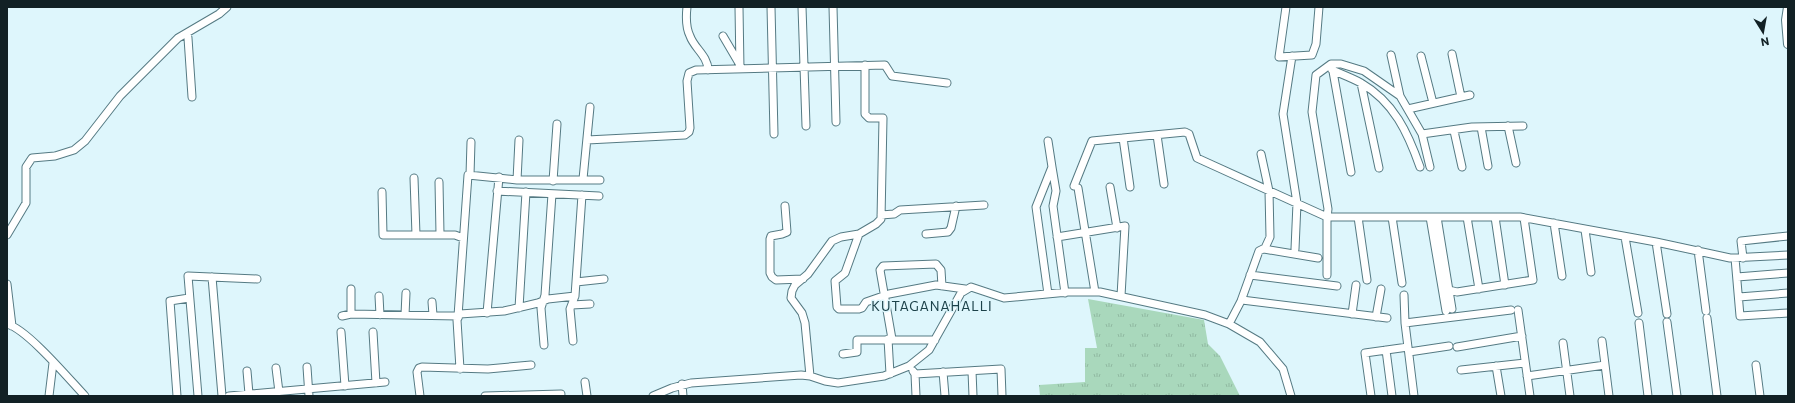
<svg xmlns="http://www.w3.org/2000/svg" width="1795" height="403" viewBox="0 0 1795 403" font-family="Commissioner,sans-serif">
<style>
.grass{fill:url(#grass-tufts)}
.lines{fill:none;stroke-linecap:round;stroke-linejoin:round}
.minor-casing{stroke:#557a83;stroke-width:9}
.major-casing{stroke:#557a83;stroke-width:10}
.minor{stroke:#fff;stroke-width:7}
.major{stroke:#fff;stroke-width:8}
.labels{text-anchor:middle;stroke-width:3;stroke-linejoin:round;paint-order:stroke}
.quarter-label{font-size:13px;letter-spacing:1px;fill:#1c4149;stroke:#def6fc}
</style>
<defs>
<pattern id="grass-tufts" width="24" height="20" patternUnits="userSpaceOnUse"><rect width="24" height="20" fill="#a9d8bc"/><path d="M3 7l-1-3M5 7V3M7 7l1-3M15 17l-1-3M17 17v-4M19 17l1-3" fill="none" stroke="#90b9a1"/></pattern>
</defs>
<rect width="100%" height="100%" fill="#def6fc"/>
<!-- grass -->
<path class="grass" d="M 1088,299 L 1204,320 L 1208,344 L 1220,356 L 1240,396 L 1040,396 L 1039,385 L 1085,382 L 1085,348 L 1097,348 Z"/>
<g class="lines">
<defs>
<path id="minor" d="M 687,7 C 686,16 686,28 690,36 C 694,48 708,56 708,70
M 739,7 L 740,69
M 771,7 L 774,134
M 802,7 L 806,126
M 833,7 L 836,122
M 1286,7 L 1279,57 L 1312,55 L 1316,44 L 1319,7
M 187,33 L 188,38 L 192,97
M 723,36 L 740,65
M 1452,54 L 1461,97
M 1391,55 L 1400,96
M 1292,56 L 1283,114 L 1297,203 L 1295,249
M 1421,56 L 1433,103
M 1332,66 L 1351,172
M 1332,70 C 1341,74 1352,78 1361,83 C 1394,102 1408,133 1420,167
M 1361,83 L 1379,168
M 1408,109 L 1470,95
M 1508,126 L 1516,163
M 1481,127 L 1488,166
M 1454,131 L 1462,167
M 1422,134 L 1472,127 L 1523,126
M 1157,135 L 1164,184
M 1123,138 L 1130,187
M 587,140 L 685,135 L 689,132 L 690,128 L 687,81 L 689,73 L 696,70 L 885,65 L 892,76 L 947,83
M 1052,167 L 1056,191 L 1053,206 L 1065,293
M 470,175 L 471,142
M 414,178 L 416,235
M 583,179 L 590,107
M 517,180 L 519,140
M 553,181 L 557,124
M 439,182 L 440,234
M 1074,186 L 1092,141 L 1185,132 L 1189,134 L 1197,158 L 1327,217 L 1520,217 L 1656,242 L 1730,258 L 1788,255
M 1110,187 L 1117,228
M 1078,188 L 1095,292
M 497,191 L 599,196
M 382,192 L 383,235 L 455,235 L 463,238
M 785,206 L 787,232 L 782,234 L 771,236 L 770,239 L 770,273 L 772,277 L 776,280 L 803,279
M 881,215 L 894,214 L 900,210 L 984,205
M 1327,217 L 1328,209 L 1312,112 L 1316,75 L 1331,64 L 1341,64 L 1364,71 L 1400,96 L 1422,134 L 1430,167
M 1358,217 L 1367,280
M 1392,217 L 1402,283
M 1430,217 L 1446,311
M 1437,217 L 1452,309
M 1467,217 L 1479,289
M 1495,217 L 1505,285
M 1554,223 L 1562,276
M 1585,230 L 1591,272
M 859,234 L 845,273 L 835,281 L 837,307 L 839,309 L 859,309 L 862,308 L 866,302 L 889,294 L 936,285 L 965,289
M 926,234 L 948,232 L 951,228 L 956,206
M 7,235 L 26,203 L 26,167 L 32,158 L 55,156 L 74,150 L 85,141 L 120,96 L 178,38 L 219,14 L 227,7
M 1057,237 L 1125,226 L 1121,296
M 1625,237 L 1638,313
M 1656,242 L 1667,314
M 1264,249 L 1318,258
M 1698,250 L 1706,311
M 1735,258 L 1740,316 L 1788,313
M 1743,258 L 1741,241 L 1788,236
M 1250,275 L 1337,286
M 1327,275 L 1327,217
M 212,277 L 222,396
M 1737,277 L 1788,273
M 576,282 L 604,279
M 7,284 L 12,326
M 351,289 L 351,314
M 1449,290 L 1457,292 L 1533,280 L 1524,218
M 1048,294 L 1036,207 L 1052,167 L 1048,141
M 1404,295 L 1405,323 L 1414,396
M 379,296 L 380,315
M 1739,297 L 1788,293
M 1242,300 L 1387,318
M 432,302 L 433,315
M 572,305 L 590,304
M 519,308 L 526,192
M 1518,310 L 1530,396
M 487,313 L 499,177
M 1352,314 L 1356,285
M 405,315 L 406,293
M 342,316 L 351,314 L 458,316 L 468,175 L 517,180 L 600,180
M 1376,317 L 1381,289
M 1707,318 L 1717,396
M 1667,322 L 1677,396
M 1405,323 L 1511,310
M 1639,323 L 1648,396
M 7,324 C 27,329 69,379 85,396
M 1229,324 L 1241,301 L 1259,251 L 1265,248 L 1270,237 L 1269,191 L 1261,154
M 341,332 L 345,386
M 373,332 L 376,383
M 888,339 L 890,374
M 892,339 L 880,270 L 883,266 L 936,264 L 941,270 L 942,286
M 573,341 L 570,309 L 575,296 L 582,195
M 1602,341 L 1609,396
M 1563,343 L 1570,396
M 544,345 L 541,308 L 545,295 L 552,194
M 1457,347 L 1522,336
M 1386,350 L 1392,396
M 1409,352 L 1449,346
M 843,354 L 857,352 L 857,340 L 935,340
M 1756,365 L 1760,396
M 1496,366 L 1501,396
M 307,367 L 309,396
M 276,368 L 279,392
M 460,369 L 457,320 L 460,314 L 504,311 L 538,303 L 548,299 L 575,296
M 1461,370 L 1525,363
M 247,371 L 249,394
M 913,371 L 915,374 L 916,396
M 972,371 L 973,396
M 943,372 L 945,396
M 915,374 L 1001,369 L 1002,396
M 810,376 L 805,323 L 802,313 L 791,298 L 792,291 L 795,285 L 808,274 L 832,241 L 841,237 L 859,234 L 876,224 L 881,219 L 883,118 L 869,118 L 865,114 L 865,65
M 1527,376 L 1605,365
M 585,382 L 587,396
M 682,384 L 683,396
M 49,396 L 53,363
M 177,396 L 170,301 L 189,298
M 198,396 L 188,276 L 257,279
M 229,396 L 385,382
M 420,396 L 417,372 L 419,368 L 422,367 L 488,369 L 531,365
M 485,396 L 561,394
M 653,396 L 672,388 L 691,383 L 801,375 L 810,376 L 825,381 L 838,383 L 884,376 L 909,366 L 929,350 L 961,293 L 971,287 L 1004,298 L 1068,292 L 1100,292 L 1205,315 L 1229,324 L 1260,342 L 1283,369 L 1291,396
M 1371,396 L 1365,353 L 1408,347"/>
<path id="major" d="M 1788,7 L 1786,20 L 1788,44"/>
</defs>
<!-- minor casing -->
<use href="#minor" class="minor-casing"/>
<!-- major casing -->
<use href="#major" class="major-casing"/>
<!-- minor -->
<use href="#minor" class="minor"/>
<!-- major -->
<use href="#major" class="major"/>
</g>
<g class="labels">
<!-- quarter labels -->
<g class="quarter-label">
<text x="932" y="311">KUTAGANAHALLI</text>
</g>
</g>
<!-- border -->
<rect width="1795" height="403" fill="none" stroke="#122125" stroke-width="16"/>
<!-- north arrow -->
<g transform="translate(1763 32) rotate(169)" stroke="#def6fc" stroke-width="3" paint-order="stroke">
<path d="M0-3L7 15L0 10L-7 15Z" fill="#122125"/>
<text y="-6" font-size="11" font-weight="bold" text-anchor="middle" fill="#122125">N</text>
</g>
</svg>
